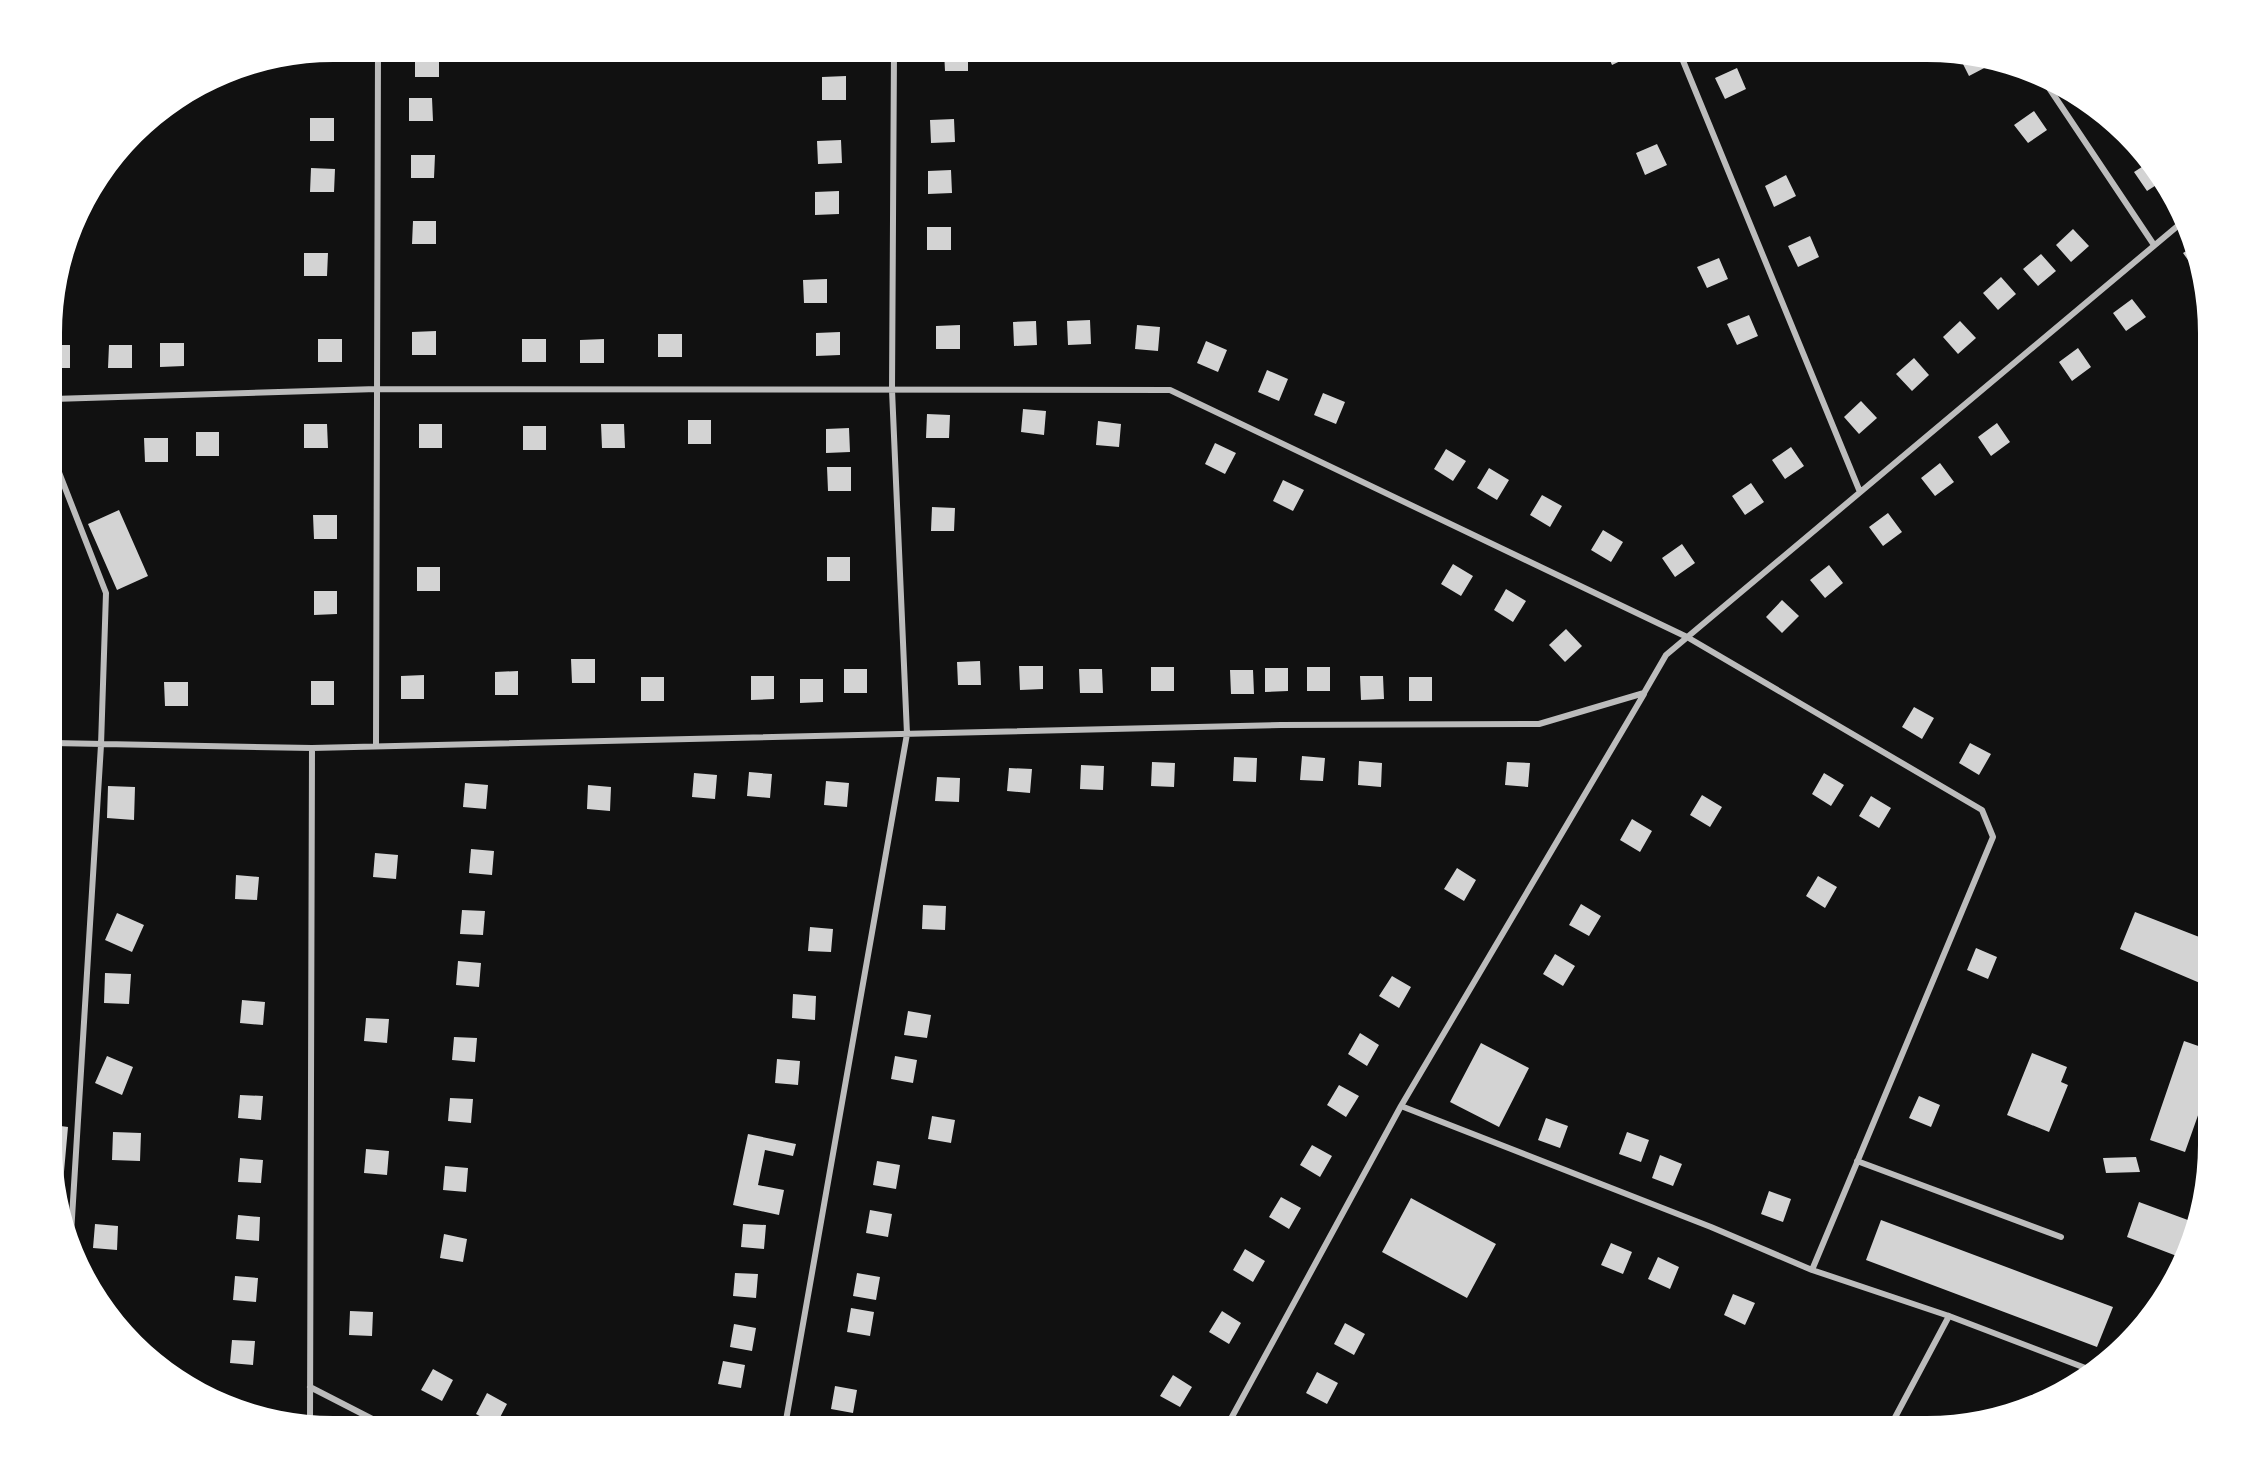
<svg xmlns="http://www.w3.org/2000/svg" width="2259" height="1477" viewBox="0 0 2259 1477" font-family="'IBM Plex Sans',sans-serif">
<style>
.building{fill:#d3d3d3}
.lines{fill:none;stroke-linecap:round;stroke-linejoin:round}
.minor{stroke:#bcbcbc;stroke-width:6}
</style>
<rect width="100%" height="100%" fill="#111"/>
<!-- building -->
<path class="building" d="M 334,51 L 334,57 L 310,57 L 310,55 Z
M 944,51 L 968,51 L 968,71 L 945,71 Z
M 1606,51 L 1631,51 L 1633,55 L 1612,65 Z
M 415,54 L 439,54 L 439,77 L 415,77 Z
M 1959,56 L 1988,61 L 1990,65 L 1969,76 Z
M 1737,68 L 1746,89 L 1725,99 L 1715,78 Z
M 846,76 L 846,100 L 822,100 L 822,77 Z
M 409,98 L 432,98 L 433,121 L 409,121 Z
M 2034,111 L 2047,130 L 2028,143 L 2014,125 Z
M 310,118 L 334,118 L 334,141 L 310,141 Z
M 954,119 L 955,142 L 931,143 L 930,120 Z
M 841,140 L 842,163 L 818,164 L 817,141 Z
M 1657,144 L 1667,165 L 1645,175 L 1636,153 Z
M 411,155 L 435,155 L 434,178 L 411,178 Z
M 2145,165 L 2161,182 L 2147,191 L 2134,172 Z
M 311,168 L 335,169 L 334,192 L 310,192 Z
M 951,170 L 952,193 L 928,194 L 928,171 Z
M 1786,175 L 1796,196 L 1774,207 L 1765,186 Z
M 839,191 L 839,214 L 815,215 L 815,192 Z
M 413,221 L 436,221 L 436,244 L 412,244 Z
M 927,227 L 951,227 L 951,250 L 927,250 Z
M 2073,229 L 2089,246 L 2071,262 L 2056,245 Z
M 1810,236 L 1819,257 L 1798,267 L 1788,246 Z
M 2188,250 L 2193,267 L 2183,253 Z
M 304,253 L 328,253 L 327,276 L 304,276 Z
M 2041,254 L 2056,271 L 2038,286 L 2023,269 Z
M 1719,258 L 1728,279 L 1707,288 L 1697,267 Z
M 2001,277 L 2016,294 L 1998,310 L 1983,293 Z
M 827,279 L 827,303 L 804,303 L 803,280 Z
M 2132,299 L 2146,317 L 2126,331 L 2113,313 Z
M 1749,315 L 1758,336 L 1737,345 L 1727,324 Z
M 1090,320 L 1091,344 L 1068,345 L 1067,321 Z
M 1036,321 L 1037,345 L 1014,346 L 1013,322 Z
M 1960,321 L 1976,338 L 1958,354 L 1943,337 Z
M 960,325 L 960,349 L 936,349 L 936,326 Z
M 1137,325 L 1160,327 L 1158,351 L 1135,349 Z
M 436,331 L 436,355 L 412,355 L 412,332 Z
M 840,332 L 840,355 L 816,356 L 816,333 Z
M 658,334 L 682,334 L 682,357 L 658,357 Z
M 318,339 L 342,339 L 342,362 L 318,362 Z
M 522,339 L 546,339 L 546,362 L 522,362 Z
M 604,339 L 604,363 L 580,363 L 580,340 Z
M 1206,341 L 1227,350 L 1218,372 L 1197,363 Z
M 160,343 L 184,343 L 184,366 L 160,367 Z
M 53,345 L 70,345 L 70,368 L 53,368 Z
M 109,345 L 132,345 L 132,368 L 108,368 Z
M 2078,348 L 2091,367 L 2072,381 L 2059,362 Z
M 1914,358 L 1929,375 L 1912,391 L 1896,374 Z
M 1267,370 L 1288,379 L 1279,401 L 1258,392 Z
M 1323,393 L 1345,402 L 1336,424 L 1314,415 Z
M 1861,401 L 1877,418 L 1859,434 L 1844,417 Z
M 1023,409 L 1046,411 L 1044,435 L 1021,432 Z
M 927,414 L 950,415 L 949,438 L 926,438 Z
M 688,420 L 711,420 L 711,444 L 688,444 Z
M 1098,421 L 1121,424 L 1119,447 L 1096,445 Z
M 1997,423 L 2010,442 L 1991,456 L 1978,437 Z
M 304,424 L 327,424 L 328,448 L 304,448 Z
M 419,424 L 442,424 L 442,448 L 419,448 Z
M 601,424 L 624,424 L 625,448 L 602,448 Z
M 523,426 L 546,426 L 546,450 L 523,450 Z
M 849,428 L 850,452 L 826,453 L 826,429 Z
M 196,432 L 219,432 L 219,456 L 196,456 Z
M 144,438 L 168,438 L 168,462 L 145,462 Z
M 1215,443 L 1236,453 L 1225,474 L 1205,464 Z
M 1791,447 L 1804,466 L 1785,479 L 1772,460 Z
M 1446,449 L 1466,461 L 1453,481 L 1434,469 Z
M 1940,463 L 1954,482 L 1935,496 L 1921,478 Z
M 827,467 L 851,467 L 851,491 L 828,491 Z
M 1489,468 L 1509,480 L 1497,500 L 1477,488 Z
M 1283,480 L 1304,490 L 1293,511 L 1273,501 Z
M 1751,483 L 1764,502 L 1745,515 L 1732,496 Z
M 1542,495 L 1562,506 L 1550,527 L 1530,515 Z
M 932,507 L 955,508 L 954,531 L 931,531 Z
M 119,510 L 148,576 L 117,590 L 88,524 Z
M 1888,513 L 1902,532 L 1883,546 L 1869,527 Z
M 313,515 L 337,515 L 337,539 L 314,539 Z
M 1603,530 L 1623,542 L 1611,562 L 1591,550 Z
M 1682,544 L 1695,563 L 1675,577 L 1662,558 Z
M 827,557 L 850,557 L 850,581 L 827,581 Z
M 1453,564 L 1473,576 L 1461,596 L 1441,584 Z
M 1829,565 L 1843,583 L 1825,598 L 1810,580 Z
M 417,567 L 440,567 L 440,591 L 417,591 Z
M 1506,589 L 1526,601 L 1513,622 L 1494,610 Z
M 314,591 L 337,591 L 337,614 L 314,615 Z
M 1782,600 L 1799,616 L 1782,633 L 1766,617 Z
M 1566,629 L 1582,646 L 1565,662 L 1549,645 Z
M 571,659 L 595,659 L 595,683 L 572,683 Z
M 980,661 L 981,685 L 958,685 L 957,662 Z
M 1019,666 L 1043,666 L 1043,689 L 1020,690 Z
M 1151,667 L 1174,667 L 1174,691 L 1151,691 Z
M 1307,667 L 1330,667 L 1330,691 L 1307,691 Z
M 1265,668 L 1288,668 L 1288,691 L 1265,692 Z
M 844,669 L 867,669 L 867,693 L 844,693 Z
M 1079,669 L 1102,669 L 1103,693 L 1080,693 Z
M 1230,670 L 1253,670 L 1254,694 L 1231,694 Z
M 518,671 L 518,695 L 495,695 L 495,672 Z
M 424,675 L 424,699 L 401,699 L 401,676 Z
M 751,676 L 774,676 L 774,699 L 751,700 Z
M 1360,676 L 1383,676 L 1384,699 L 1361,700 Z
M 641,677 L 664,677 L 664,701 L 641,701 Z
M 1409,677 L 1432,677 L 1432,701 L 1409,701 Z
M 800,679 L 823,679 L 823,702 L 800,703 Z
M 311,681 L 334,681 L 334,705 L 311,705 Z
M 164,682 L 188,682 L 188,706 L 165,706 Z
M 1914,707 L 1934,718 L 1922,739 L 1902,727 Z
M 1970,743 L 1991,754 L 1979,775 L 1959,763 Z
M 1302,756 L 1325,758 L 1323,781 L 1300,780 Z
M 1234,757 L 1257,758 L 1256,782 L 1233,781 Z
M 1359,761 L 1382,763 L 1381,787 L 1358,785 Z
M 1152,762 L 1175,763 L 1174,787 L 1151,786 Z
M 1507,762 L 1530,763 L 1528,787 L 1505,785 Z
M 1081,765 L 1104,766 L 1103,790 L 1080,789 Z
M 1009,768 L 1032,769 L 1030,793 L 1007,791 Z
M 749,772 L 772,774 L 770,798 L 747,796 Z
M 694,773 L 717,775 L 715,799 L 692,797 Z
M 1824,773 L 1844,785 L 1831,806 L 1812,794 Z
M 937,777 L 960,778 L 959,802 L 935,801 Z
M 826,781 L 849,783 L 847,807 L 824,805 Z
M 465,783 L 488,785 L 486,809 L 463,807 Z
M 588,785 L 611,787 L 610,811 L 587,809 Z
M 108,786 L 135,787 L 134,820 L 107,818 Z
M 1702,795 L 1722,807 L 1710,827 L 1690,815 Z
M 1871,796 L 1891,808 L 1879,828 L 1859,816 Z
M 1632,819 L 1652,831 L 1640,852 L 1620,840 Z
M 471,849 L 494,851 L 492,875 L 469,873 Z
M 375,853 L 398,855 L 396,879 L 373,877 Z
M 1457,868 L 1476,880 L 1464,901 L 1444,889 Z
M 236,875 L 259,877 L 257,900 L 235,899 Z
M 1818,876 L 1837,887 L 1825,908 L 1806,896 Z
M 1581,904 L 1601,916 L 1589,936 L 1569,925 Z
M 923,905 L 946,906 L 945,930 L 922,929 Z
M 462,910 L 485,911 L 483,935 L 460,934 Z
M 2135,912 L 2207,940 L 2207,986 L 2120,949 Z
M 117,913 L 144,925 L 132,952 L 105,940 Z
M 810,927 L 833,929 L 831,952 L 808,951 Z
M 1976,948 L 1997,957 L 1988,979 L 1967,970 Z
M 1555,954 L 1575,966 L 1563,986 L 1543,974 Z
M 458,961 L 481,963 L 479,987 L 456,985 Z
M 105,973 L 131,974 L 129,1004 L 104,1003 Z
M 1392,976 L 1411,987 L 1399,1008 L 1379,996 Z
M 793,994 L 816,996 L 815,1020 L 792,1018 Z
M 242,1000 L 265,1002 L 263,1025 L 240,1023 Z
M 908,1011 L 931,1015 L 927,1038 L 904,1035 Z
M 366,1018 L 389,1019 L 387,1043 L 364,1041 Z
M 1360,1033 L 1379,1045 L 1367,1066 L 1348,1054 Z
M 454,1037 L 477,1038 L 475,1062 L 452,1060 Z
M 2184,1041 L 2207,1049 L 2207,1090 L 2185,1152 L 2150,1140 Z
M 1481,1043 L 1529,1068 L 1499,1127 L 1450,1102 Z
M 2032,1053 L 2067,1067 L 2061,1082 L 2068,1085 L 2049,1132 L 2007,1115 Z
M 107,1056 L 133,1067 L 122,1095 L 95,1083 Z
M 895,1056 L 917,1060 L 913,1083 L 891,1079 Z
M 777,1059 L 800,1061 L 798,1085 L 775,1083 Z
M 1339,1085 L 1359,1096 L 1346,1117 L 1327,1105 Z
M 240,1095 L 263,1096 L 261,1120 L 238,1118 Z
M 1919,1096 L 1940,1105 L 1931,1127 L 1909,1118 Z
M 450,1098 L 473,1099 L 471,1123 L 448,1121 Z
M 932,1116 L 955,1120 L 951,1143 L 928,1139 Z
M 1546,1118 L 1568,1126 L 1560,1148 L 1538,1140 Z
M 53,1125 L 68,1127 L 61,1205 L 53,1181 Z
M 113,1132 L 141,1133 L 140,1161 L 112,1160 Z
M 1627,1132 L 1649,1140 L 1641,1162 L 1619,1154 Z
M 748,1134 L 796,1144 L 793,1156 L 765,1150 L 758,1185 L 784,1190 L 779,1215 L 733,1205 Z
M 1312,1145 L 1332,1156 L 1320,1177 L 1300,1165 Z
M 366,1149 L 389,1151 L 387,1175 L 364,1173 Z
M 1660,1155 L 1682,1164 L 1673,1186 L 1652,1178 Z
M 2136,1157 L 2140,1172 L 2106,1173 L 2103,1158 Z
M 240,1158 L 263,1160 L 261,1183 L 238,1182 Z
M 877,1161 L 900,1165 L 896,1189 L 873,1185 Z
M 445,1166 L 468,1168 L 466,1192 L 443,1190 Z
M 1769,1191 L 1791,1199 L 1783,1222 L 1761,1214 Z
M 1281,1197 L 1301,1208 L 1289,1229 L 1269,1217 Z
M 1411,1198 L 1496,1244 L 1467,1298 L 1382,1252 Z
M 2139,1202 L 2196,1223 L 2193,1235 L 2182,1258 L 2127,1237 Z
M 870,1210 L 892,1214 L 888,1237 L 866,1233 Z
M 238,1215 L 260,1217 L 259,1241 L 236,1239 Z
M 1881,1220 L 2113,1307 L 2097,1347 L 1866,1260 Z
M 95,1224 L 118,1226 L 117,1250 L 93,1248 Z
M 743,1224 L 766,1225 L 764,1249 L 741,1247 Z
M 444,1234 L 467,1239 L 463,1262 L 440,1258 Z
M 1611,1243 L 1632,1252 L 1623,1274 L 1601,1265 Z
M 1245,1249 L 1265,1261 L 1253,1282 L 1233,1270 Z
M 1658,1257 L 1679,1267 L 1670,1289 L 1648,1279 Z
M 735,1273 L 758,1274 L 756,1298 L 733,1296 Z
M 857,1273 L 880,1277 L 876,1300 L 853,1296 Z
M 235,1276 L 258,1278 L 256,1302 L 233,1300 Z
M 1733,1294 L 1755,1303 L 1745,1325 L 1724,1315 Z
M 851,1308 L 874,1312 L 870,1336 L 847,1332 Z
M 350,1311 L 373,1312 L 372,1336 L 349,1335 Z
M 1222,1311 L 1241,1323 L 1229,1344 L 1209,1332 Z
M 1345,1323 L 1365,1334 L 1354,1355 L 1334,1344 Z
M 734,1324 L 756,1328 L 752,1351 L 730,1347 Z
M 232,1340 L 255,1341 L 253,1365 L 230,1363 Z
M 723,1361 L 745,1365 L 741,1388 L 718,1384 Z
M 433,1369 L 453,1380 L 442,1401 L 421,1390 Z
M 1317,1372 L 1338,1383 L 1327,1404 L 1306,1393 Z
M 1173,1375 L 1192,1387 L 1180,1407 L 1160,1396 Z
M 835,1386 L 857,1390 L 853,1413 L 831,1409 Z
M 205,1393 L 226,1394 L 226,1403 L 209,1395 Z
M 487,1393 L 507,1404 L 496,1425 L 476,1414 Z
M 1133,1419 L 1144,1426 L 1129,1426 Z
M 1293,1420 L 1304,1426 L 1290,1426 Z"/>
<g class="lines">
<!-- minor -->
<path class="minor" d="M 1679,51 L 1860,492
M 2043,79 L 2154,245
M 53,399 L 377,389 L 1170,390 L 1687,637 L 1982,810 L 1993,837 L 1812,1270
M 53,457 L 106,593 L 101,745 L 71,1234
M 53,743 L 312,748 L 1281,725 L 1539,724 L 1644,693 L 1666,655 L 2180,224
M 376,746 L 378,51
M 1401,1106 L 1711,1227 L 1812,1270 L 1949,1316 L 2088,1369
M 1857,1161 L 2061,1237
M 310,1387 L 386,1426
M 310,1422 L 312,748
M 1891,1425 L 1949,1316
M 785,1426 L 907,734 L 892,390 L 894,51
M 1227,1426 L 1401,1106 L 1644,694"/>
</g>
<!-- crop -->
<path d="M0 0H2259V1477H0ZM333 62H1927A271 271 0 0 1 2198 333V1145A271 271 0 0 1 1927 1416H333A271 271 0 0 1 62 1145V333A271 271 0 0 1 333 62Z" fill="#fff" fill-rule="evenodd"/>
</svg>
